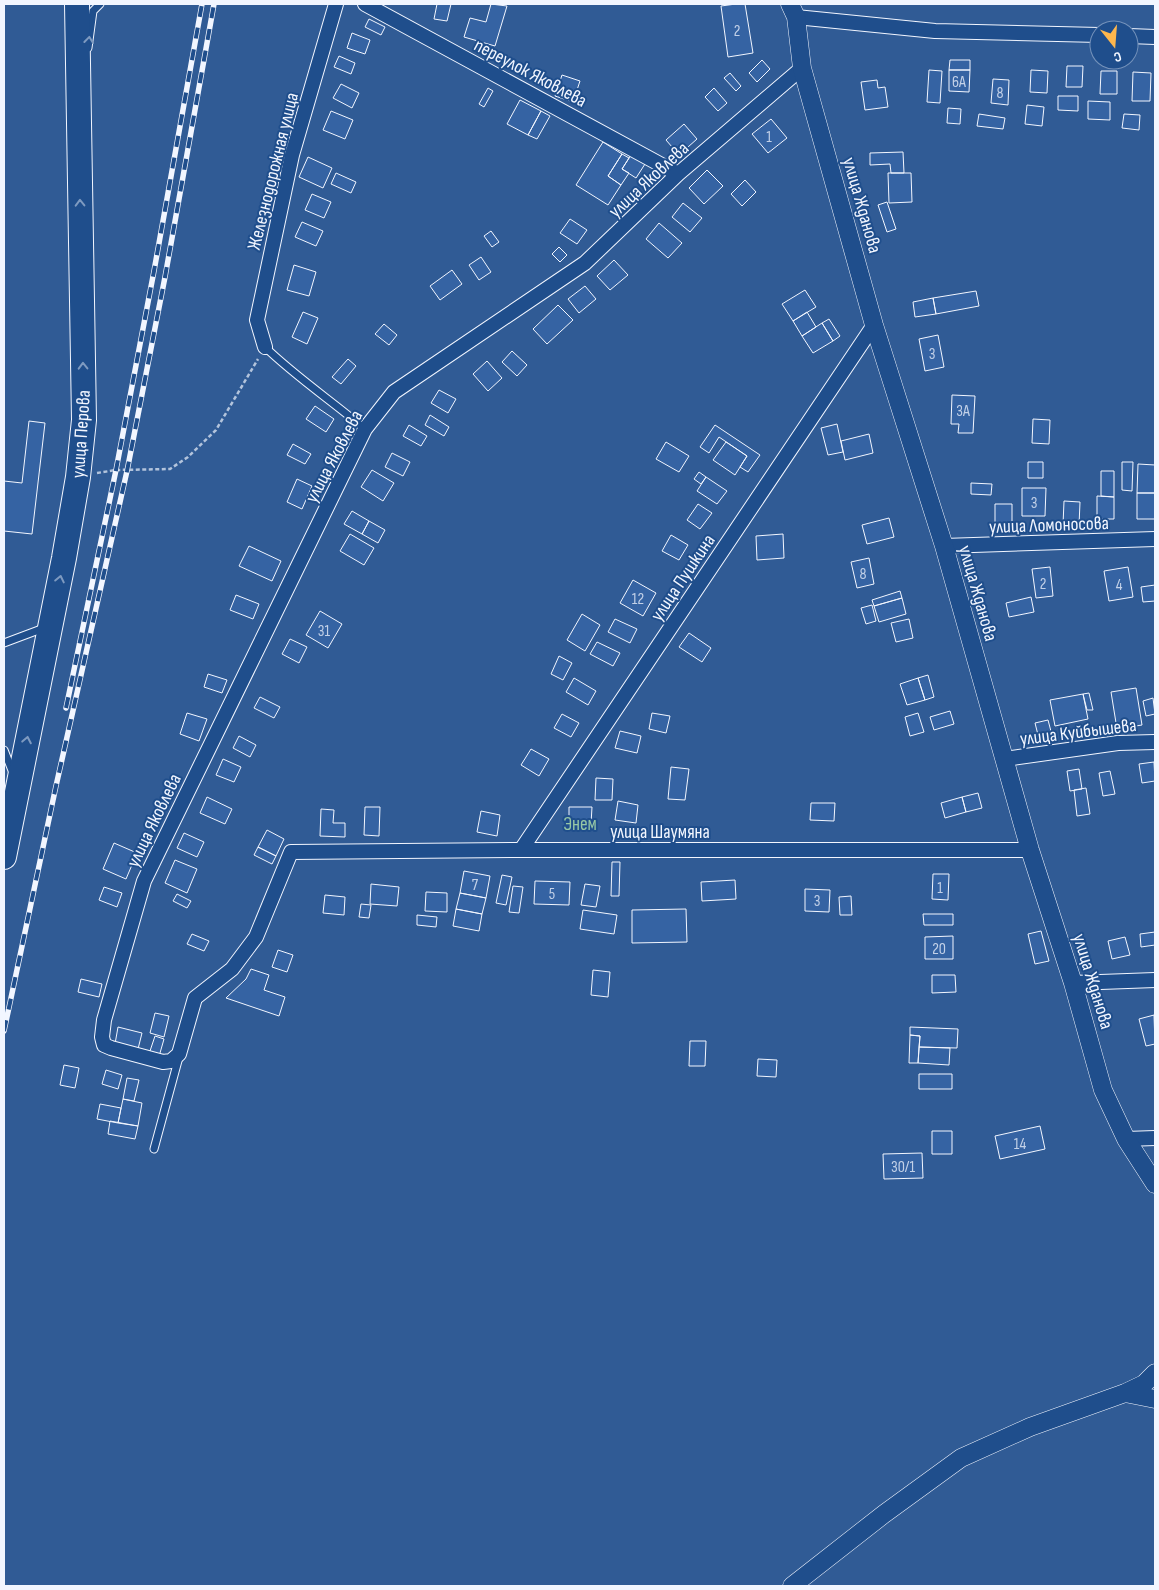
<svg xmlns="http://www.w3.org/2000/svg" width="1159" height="1590" viewBox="0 0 1159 1590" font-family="'Sofia Sans Condensed',sans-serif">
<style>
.built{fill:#305b95;stroke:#a8bbd7;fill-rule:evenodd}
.building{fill:#3563a3;stroke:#f2f6ff}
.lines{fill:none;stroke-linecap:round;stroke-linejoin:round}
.service-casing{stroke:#f2f6ff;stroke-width:9}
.minor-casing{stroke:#f2f6ff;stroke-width:16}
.tertiary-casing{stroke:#f2f6ff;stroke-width:19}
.trunk-casing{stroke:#f2f6ff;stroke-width:26}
.path{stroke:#b3c4dc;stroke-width:2.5;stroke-dasharray:4 2.5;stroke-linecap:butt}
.service{stroke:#1f4e8c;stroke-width:7}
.minor{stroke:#1f4e8c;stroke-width:14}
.tertiary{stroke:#1f4e8c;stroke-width:18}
.trunk{stroke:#1f4e8c;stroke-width:24}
.rail-casing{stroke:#f2f6ff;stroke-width:5.5}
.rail{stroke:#1f4e8c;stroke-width:4;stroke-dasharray:11;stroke-linecap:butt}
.oneway{stroke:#7e9ac0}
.labels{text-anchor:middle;stroke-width:4;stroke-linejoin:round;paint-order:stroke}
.number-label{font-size:16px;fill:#c3d1e8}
.street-label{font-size:19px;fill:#f2f6ff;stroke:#1f4e8c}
.park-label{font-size:19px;fill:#97c8a6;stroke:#1f4e8c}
</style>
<rect width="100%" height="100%" fill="#1f4e8c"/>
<!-- built -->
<path class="built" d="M 4,4 L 1155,4 L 1155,1586 L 4,1586 ZM 1099,30 L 1129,30 L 1129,60 L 1099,60 Z"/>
<!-- building -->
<path class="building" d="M 437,4 L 451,4 L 447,21 L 434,19 Z
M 491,4 L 507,6 L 495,46 L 464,37 L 470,18 L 486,22 Z
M 736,4 L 745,4 L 753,53 L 728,57 L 721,6 Z
M 369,19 L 385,27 L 381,35 L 365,27 Z
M 352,33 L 370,40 L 365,54 L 347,48 Z
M 339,56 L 355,63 L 351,74 L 334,67 Z
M 762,60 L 770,69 L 757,82 L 749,73 Z
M 950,60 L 970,60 L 970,70 L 949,70 Z
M 1067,66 L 1083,66 L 1082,87 L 1066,87 Z
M 929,70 L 942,71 L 940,103 L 927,102 Z
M 949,70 L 970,70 L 969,92 L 949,91 Z
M 1031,70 L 1048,71 L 1047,93 L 1030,92 Z
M 1101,71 L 1117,71 L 1117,94 L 1100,94 Z
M 1133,72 L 1151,73 L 1150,101 L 1132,101 Z
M 730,73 L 741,86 L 736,91 L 724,78 Z
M 562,75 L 580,81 L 573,102 L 555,96 Z
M 993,79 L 1009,80 L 1008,105 L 991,103 Z
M 877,80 L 878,88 L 885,87 L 888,107 L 865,110 L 861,82 Z
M 341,84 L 359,93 L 352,108 L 333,98 Z
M 488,88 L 493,91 L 484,107 L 479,104 Z
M 714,88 L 727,103 L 718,111 L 705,97 Z
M 1058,96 L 1078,96 L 1078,111 L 1058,110 Z
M 520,100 L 541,111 L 528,135 L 507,124 Z
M 1088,101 L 1110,102 L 1110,120 L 1088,119 Z
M 1027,105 L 1044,107 L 1042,126 L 1025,124 Z
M 948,108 L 961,109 L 960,124 L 947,123 Z
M 331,111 L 353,120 L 345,139 L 323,130 Z
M 541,111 L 550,116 L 537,139 L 528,135 Z
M 979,114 L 1005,118 L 1003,129 L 977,126 Z
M 1124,114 L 1140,115 L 1139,130 L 1122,128 Z
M 771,119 L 787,138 L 768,153 L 752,134 Z
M 684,124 L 697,139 L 679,155 L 666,140 Z
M 603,142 L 622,154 L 608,176 L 621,185 L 608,205 L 576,185 Z
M 903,152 L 904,173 L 891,173 L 890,164 L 870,165 L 870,153 Z
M 622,154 L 629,158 L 622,169 L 629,173 L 621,185 L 608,176 Z
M 631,155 L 645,164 L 636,178 L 622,169 Z
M 308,157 L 332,168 L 323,188 L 299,177 Z
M 707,170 L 723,186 L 704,204 L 689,188 Z
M 336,173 L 356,182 L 351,193 L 331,184 Z
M 888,173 L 911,173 L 912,202 L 889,203 Z
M 745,180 L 756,192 L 742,206 L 731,194 Z
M 312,194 L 331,202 L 324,218 L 305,210 Z
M 887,202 L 896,229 L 887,232 L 878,205 Z
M 683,203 L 702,218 L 690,232 L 672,217 Z
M 570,219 L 587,230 L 577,244 L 560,233 Z
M 302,222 L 323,231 L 316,246 L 295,237 Z
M 659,223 L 682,243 L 668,258 L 646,239 Z
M 491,231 L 499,242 L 492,247 L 484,236 Z
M 559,247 L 567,255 L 560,262 L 552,254 Z
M 481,257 L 491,272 L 479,280 L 469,265 Z
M 614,260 L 628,275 L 610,290 L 597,276 Z
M 294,265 L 316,272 L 309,296 L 287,290 Z
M 452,270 L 462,284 L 440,300 L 430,286 Z
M 585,286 L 596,299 L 579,313 L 568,299 Z
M 805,290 L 816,307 L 793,321 L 782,304 Z
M 976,291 L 979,306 L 936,314 L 933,298 Z
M 933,298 L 936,314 L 915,317 L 913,302 Z
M 558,305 L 573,320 L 547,344 L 533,329 Z
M 303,312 L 318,318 L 307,344 L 292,337 Z
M 807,312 L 816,327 L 802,336 L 793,321 Z
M 829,319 L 840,336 L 833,341 L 822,323 Z
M 822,323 L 833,341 L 813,353 L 802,336 Z
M 384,324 L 397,335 L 389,345 L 375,334 Z
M 938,335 L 944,367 L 925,371 L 919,339 Z
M 512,351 L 527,365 L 517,376 L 502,362 Z
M 348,359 L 356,366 L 341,384 L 332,377 Z
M 487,361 L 502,378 L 488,391 L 473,374 Z
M 439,390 L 456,399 L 448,413 L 431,403 Z
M 952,395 L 975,396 L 973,433 L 958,433 L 959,424 L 951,424 Z
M 315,406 L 334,419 L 326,432 L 306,419 Z
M 430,415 L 449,427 L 444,436 L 425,425 Z
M 1033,419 L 1050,420 L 1049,444 L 1032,443 Z
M 29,421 L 45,423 L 32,534 L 4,531 L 4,481 L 22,483 Z
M 837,424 L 843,452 L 828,455 L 821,428 Z
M 409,425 L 427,436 L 421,446 L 403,436 Z
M 715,425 L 760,455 L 748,472 L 740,467 L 747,456 L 719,437 L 709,453 L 700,447 Z
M 869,434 L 873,453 L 845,460 L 841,441 Z
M 666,442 L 689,456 L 679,472 L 656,459 Z
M 726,442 L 747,456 L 735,475 L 713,460 Z
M 293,444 L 311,454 L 305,464 L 287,455 Z
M 392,453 L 410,462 L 403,476 L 385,467 Z
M 1028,462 L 1043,462 L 1043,478 L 1028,478 Z
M 1122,462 L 1133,462 L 1132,491 L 1122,490 Z
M 1138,464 L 1155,465 L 1155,493 L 1137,493 Z
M 372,470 L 394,483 L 383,501 L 361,487 Z
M 1101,471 L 1114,471 L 1114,497 L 1101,496 Z
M 699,472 L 706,477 L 701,484 L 694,479 Z
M 706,477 L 727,491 L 717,504 L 697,491 Z
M 297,479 L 312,486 L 302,509 L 287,502 Z
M 971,483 L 992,484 L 991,495 L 971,494 Z
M 1022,488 L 1046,488 L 1045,516 L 1022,516 Z
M 1137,493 L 1155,493 L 1155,519 L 1137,519 Z
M 1097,496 L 1114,497 L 1114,519 L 1097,519 Z
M 1064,501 L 1080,502 L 1079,526 L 1063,525 Z
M 698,504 L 712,513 L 700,529 L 687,520 Z
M 995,504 L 1012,504 L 1012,527 L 995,527 Z
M 352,511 L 369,521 L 362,534 L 344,524 Z
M 889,518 L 894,537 L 867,544 L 862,525 Z
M 369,521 L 385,530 L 378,543 L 362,534 Z
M 350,534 L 374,548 L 364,565 L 340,551 Z
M 783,534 L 784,558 L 757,560 L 756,536 Z
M 671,535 L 688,545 L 679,560 L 662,551 Z
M 249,546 L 281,561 L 272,581 L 239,566 Z
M 869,558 L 874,584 L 857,588 L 851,562 Z
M 1050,567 L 1053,596 L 1036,598 L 1032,569 Z
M 1128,567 L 1133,597 L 1109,601 L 1104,571 Z
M 633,580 L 656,593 L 643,616 L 620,603 Z
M 1155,585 L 1155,601 L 1143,602 L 1141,587 Z
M 900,591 L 902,598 L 874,606 L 872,600 Z
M 236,595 L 259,604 L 253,619 L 230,610 Z
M 1031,597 L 1034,612 L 1009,617 L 1006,603 Z
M 902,598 L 906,614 L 879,622 L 874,606 Z
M 872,605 L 876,621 L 866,624 L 861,608 Z
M 320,611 L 342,624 L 328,648 L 306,635 Z
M 582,614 L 600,625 L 585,651 L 567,640 Z
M 615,619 L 637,629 L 630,643 L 608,632 Z
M 909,619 L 913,638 L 896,642 L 891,623 Z
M 689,633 L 711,648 L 702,662 L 679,647 Z
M 290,639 L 307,647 L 299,663 L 282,654 Z
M 597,642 L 620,653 L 613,666 L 590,654 Z
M 559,656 L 572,663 L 563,680 L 551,674 Z
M 208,674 L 227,680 L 222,693 L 204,687 Z
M 928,675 L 934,697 L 925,700 L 918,678 Z
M 574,678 L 596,691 L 588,705 L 566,692 Z
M 918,678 L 925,700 L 907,705 L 900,684 Z
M 1136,688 L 1142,725 L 1117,729 L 1111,692 Z
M 1089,693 L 1093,710 L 1087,710 L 1083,694 Z
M 1083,694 L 1088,719 L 1055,726 L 1050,700 Z
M 260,697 L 280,707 L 274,718 L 254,708 Z
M 1153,698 L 1155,714 L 1146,716 L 1143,701 Z
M 950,711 L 954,724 L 934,730 L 930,717 Z
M 187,713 L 207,719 L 199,741 L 180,734 Z
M 652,713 L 670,716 L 666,733 L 649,729 Z
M 918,713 L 924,732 L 910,736 L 905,717 Z
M 562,714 L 579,723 L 571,737 L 554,728 Z
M 1048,720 L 1053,739 L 1040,743 L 1035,723 Z
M 620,731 L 641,736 L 637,753 L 615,748 Z
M 239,736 L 256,745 L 250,757 L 233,748 Z
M 531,749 L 549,759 L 539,776 L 521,765 Z
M 223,759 L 241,767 L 234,782 L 216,775 Z
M 1154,762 L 1155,781 L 1142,783 L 1139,764 Z
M 671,767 L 689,769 L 685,800 L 668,799 Z
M 1079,769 L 1082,789 L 1070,791 L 1067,771 Z
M 1110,771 L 1115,794 L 1103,796 L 1099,773 Z
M 596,778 L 613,779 L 612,800 L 595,800 Z
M 1086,788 L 1090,814 L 1077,816 L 1074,790 Z
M 978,793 L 982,808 L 966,812 L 962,797 Z
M 207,797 L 232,809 L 225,824 L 200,813 Z
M 962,797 L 966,812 L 945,818 L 941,803 Z
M 618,801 L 638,805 L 636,823 L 615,820 Z
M 811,803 L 835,803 L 834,821 L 810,820 Z
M 365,807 L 380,807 L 379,836 L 364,835 Z
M 569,807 L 592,807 L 591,824 L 569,823 Z
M 321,809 L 334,810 L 333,823 L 345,823 L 345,837 L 320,836 Z
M 481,811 L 500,815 L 497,836 L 477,832 Z
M 267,830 L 284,839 L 276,856 L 258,847 Z
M 184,833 L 204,842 L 197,857 L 177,848 Z
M 114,843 L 137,853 L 126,879 L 103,869 Z
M 258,847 L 276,856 L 272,864 L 254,855 Z
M 175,860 L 197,869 L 187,893 L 165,883 Z
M 612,862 L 620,862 L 619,896 L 611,896 Z
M 464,871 L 490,876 L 486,898 L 460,893 Z
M 933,874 L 949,874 L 948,900 L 932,899 Z
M 502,875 L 512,877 L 506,905 L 496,903 Z
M 735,880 L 736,899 L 702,901 L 701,882 Z
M 535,881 L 570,882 L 569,905 L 534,904 Z
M 371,884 L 399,887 L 397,906 L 370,904 Z
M 585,884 L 600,886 L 596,907 L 581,905 Z
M 513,886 L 523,887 L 519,913 L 509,912 Z
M 104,887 L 122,893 L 117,907 L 99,900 Z
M 805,889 L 830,890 L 829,912 L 805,911 Z
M 426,892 L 447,893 L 447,912 L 425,911 Z
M 460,893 L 486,898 L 482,914 L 456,909 Z
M 177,894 L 191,901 L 187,908 L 173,901 Z
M 325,895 L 345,897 L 344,915 L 323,913 Z
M 851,896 L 852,915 L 840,915 L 839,897 Z
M 361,904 L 371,905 L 369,918 L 359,917 Z
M 456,909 L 482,914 L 479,931 L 453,926 Z
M 686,909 L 687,942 L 632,943 L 632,910 Z
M 583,910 L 617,915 L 614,934 L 580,929 Z
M 923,914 L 953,914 L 953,925 L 924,925 Z
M 417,915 L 437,917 L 436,927 L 417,925 Z
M 1041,931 L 1049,961 L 1035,964 L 1028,934 Z
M 1155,932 L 1155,945 L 1141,947 L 1140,934 Z
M 192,934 L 209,941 L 204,951 L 187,944 Z
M 953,936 L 953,959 L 925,959 L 925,937 Z
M 1125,937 L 1130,955 L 1112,959 L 1108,941 Z
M 278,950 L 293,955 L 287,972 L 272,967 Z
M 251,969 L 269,975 L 264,990 L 285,997 L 279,1016 L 226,998 L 246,979 Z
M 593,970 L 610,972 L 608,997 L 591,995 Z
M 932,975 L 955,975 L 956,992 L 932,993 Z
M 81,979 L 102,984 L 99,997 L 78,992 Z
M 155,1013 L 169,1016 L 164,1037 L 150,1033 Z
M 1154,1015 L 1155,1044 L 1146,1046 L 1139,1019 Z
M 118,1027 L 142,1033 L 138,1049 L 115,1044 Z
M 910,1027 L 958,1029 L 957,1048 L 919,1047 L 920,1036 L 910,1035 Z
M 910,1035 L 920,1036 L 918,1063 L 909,1063 Z
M 155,1036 L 164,1039 L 158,1060 L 148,1057 Z
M 690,1041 L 706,1041 L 705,1066 L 689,1066 Z
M 919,1047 L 950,1048 L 949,1065 L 918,1063 Z
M 758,1059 L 777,1060 L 776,1077 L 757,1076 Z
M 64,1065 L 79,1068 L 75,1088 L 60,1085 Z
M 106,1070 L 122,1075 L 118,1089 L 102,1084 Z
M 919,1074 L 952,1074 L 952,1089 L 919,1089 Z
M 127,1078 L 139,1080 L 134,1101 L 123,1099 Z
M 123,1099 L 142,1103 L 138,1126 L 118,1123 Z
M 100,1104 L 121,1108 L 118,1123 L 97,1119 Z
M 110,1121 L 138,1126 L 135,1139 L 108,1134 Z
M 1040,1126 L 1045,1149 L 1000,1159 L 995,1136 Z
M 932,1131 L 952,1131 L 952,1154 L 932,1154 Z
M 922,1153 L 923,1178 L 884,1179 L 883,1154 Z"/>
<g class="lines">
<defs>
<path id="service" d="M 88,48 L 93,11 L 100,4
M 265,347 C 296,377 332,401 365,429
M 4,643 L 44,628
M 4,750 L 13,773
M 154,1149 L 179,1057"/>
<path id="minor" d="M 365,4 L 678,174
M 796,17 L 935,31 L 1099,35
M 1129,36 L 1155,37
M 802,68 L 678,174 L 585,263 L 394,392 L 365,429 L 144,881 L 104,1020 L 102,1037 L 104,1045 L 111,1048 L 163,1062 L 171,1061 L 179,1054 L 195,998 L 232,969 L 256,937 L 291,852 L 521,850 L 1030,850
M 265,347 L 257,320 L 292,155 L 336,4
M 944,546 L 1155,539
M 1005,759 L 1118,743 L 1155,742
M 521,850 L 874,325
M 1073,983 L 1155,980
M 1126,1139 L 1155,1138"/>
<path id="tertiary" d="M 790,4 L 796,17 L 802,68 L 874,325 L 944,546 L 1030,850 L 1073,983 L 1103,1090 L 1126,1139 L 1155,1184
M 1125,1393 L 1155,1399
M 792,1586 L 884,1514 L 961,1458 L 1030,1427 L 1125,1393 L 1144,1384 L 1155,1373"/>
<path id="trunk" d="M 4,857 L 64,558 L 78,477 L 84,420 L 77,4"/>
</defs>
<!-- service casing -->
<use href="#service" class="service-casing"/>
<!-- minor casing -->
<use href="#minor" class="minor-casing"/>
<!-- tertiary casing -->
<use href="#tertiary" class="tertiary-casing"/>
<!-- trunk casing -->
<use href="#trunk" class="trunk-casing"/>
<!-- path -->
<path class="path" d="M 97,473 L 116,470 L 170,469 L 188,457 L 216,430 L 258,359"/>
<!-- service -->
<use href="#service" class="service"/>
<!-- minor -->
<use href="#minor" class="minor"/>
<!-- tertiary -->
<use href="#tertiary" class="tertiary"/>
<!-- trunk -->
<use href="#trunk" class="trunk"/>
<defs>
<path id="rail" d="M 66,708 L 116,470 L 154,271 L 202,4
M 4,1031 L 56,786 L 127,471 L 165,277 L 214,4"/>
</defs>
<!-- rail casing -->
<use href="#rail" class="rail-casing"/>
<!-- rail -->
<use href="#rail" class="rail"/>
</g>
<!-- one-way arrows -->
<defs><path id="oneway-chevron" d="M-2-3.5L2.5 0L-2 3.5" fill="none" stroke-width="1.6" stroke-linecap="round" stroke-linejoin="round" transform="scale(1.25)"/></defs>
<g class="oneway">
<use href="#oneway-chevron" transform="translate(89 40) rotate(-83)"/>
<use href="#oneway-chevron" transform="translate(80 203) rotate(-91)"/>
<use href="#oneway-chevron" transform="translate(83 366) rotate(-91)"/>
<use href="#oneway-chevron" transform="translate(60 579) rotate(-78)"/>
<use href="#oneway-chevron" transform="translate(27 740) rotate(-79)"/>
</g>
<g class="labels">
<!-- number labels -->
<g class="number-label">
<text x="737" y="36">2</text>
<text x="959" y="87">6А</text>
<text x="1000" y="98">8</text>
<text x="769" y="142">1</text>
<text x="932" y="359">3</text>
<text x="963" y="416">3А</text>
<text x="1034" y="508">3</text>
<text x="863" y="579">8</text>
<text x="1043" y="589">2</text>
<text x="1119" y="590">4</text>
<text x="638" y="604">12</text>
<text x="324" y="636">31</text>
<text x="475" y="890">7</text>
<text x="940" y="893">1</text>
<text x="552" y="899">5</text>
<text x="817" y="906">3</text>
<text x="939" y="954">20</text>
<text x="1020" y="1149">14</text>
<text x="903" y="1172">30/1</text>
</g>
<!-- street labels -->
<g class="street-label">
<text transform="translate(531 72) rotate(28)" y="7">переулок Яковлева</text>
<text transform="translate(272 171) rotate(-76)" y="7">Железнодорожная улица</text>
<text transform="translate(648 179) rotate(-43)" y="7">улица Яковлева</text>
<text transform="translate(863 205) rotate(74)" y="7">улица Жданова</text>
<text transform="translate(80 434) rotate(-86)" y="7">улица Перова</text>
<text transform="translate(333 456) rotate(-62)" y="7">улица Яковлева</text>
<text transform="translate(1049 524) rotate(-2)" y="7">улица Ломоносова</text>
<text transform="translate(682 577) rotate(-56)" y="7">улица Пушкина</text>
<text transform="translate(979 593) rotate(74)" y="7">улица Жданова</text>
<text transform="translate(1078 731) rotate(-7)" y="7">улица Куйбышева</text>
<text transform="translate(153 820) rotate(-64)" y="7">улица Яковлева</text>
<text x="660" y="838">улица Шаумяна</text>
<text transform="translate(1094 981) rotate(73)" y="7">улица Жданова</text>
</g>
<!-- park labels -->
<g class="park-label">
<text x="580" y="830">Энем</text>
</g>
</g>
<!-- border -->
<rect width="1159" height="1590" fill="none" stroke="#f2f6ff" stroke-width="10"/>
<!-- north arrow -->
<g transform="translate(1114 45) rotate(163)"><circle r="24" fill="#1f4e8c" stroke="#7391ba"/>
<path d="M0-4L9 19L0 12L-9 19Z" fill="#ffb74d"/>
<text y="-8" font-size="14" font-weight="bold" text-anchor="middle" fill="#f2f6ff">С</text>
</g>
</svg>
